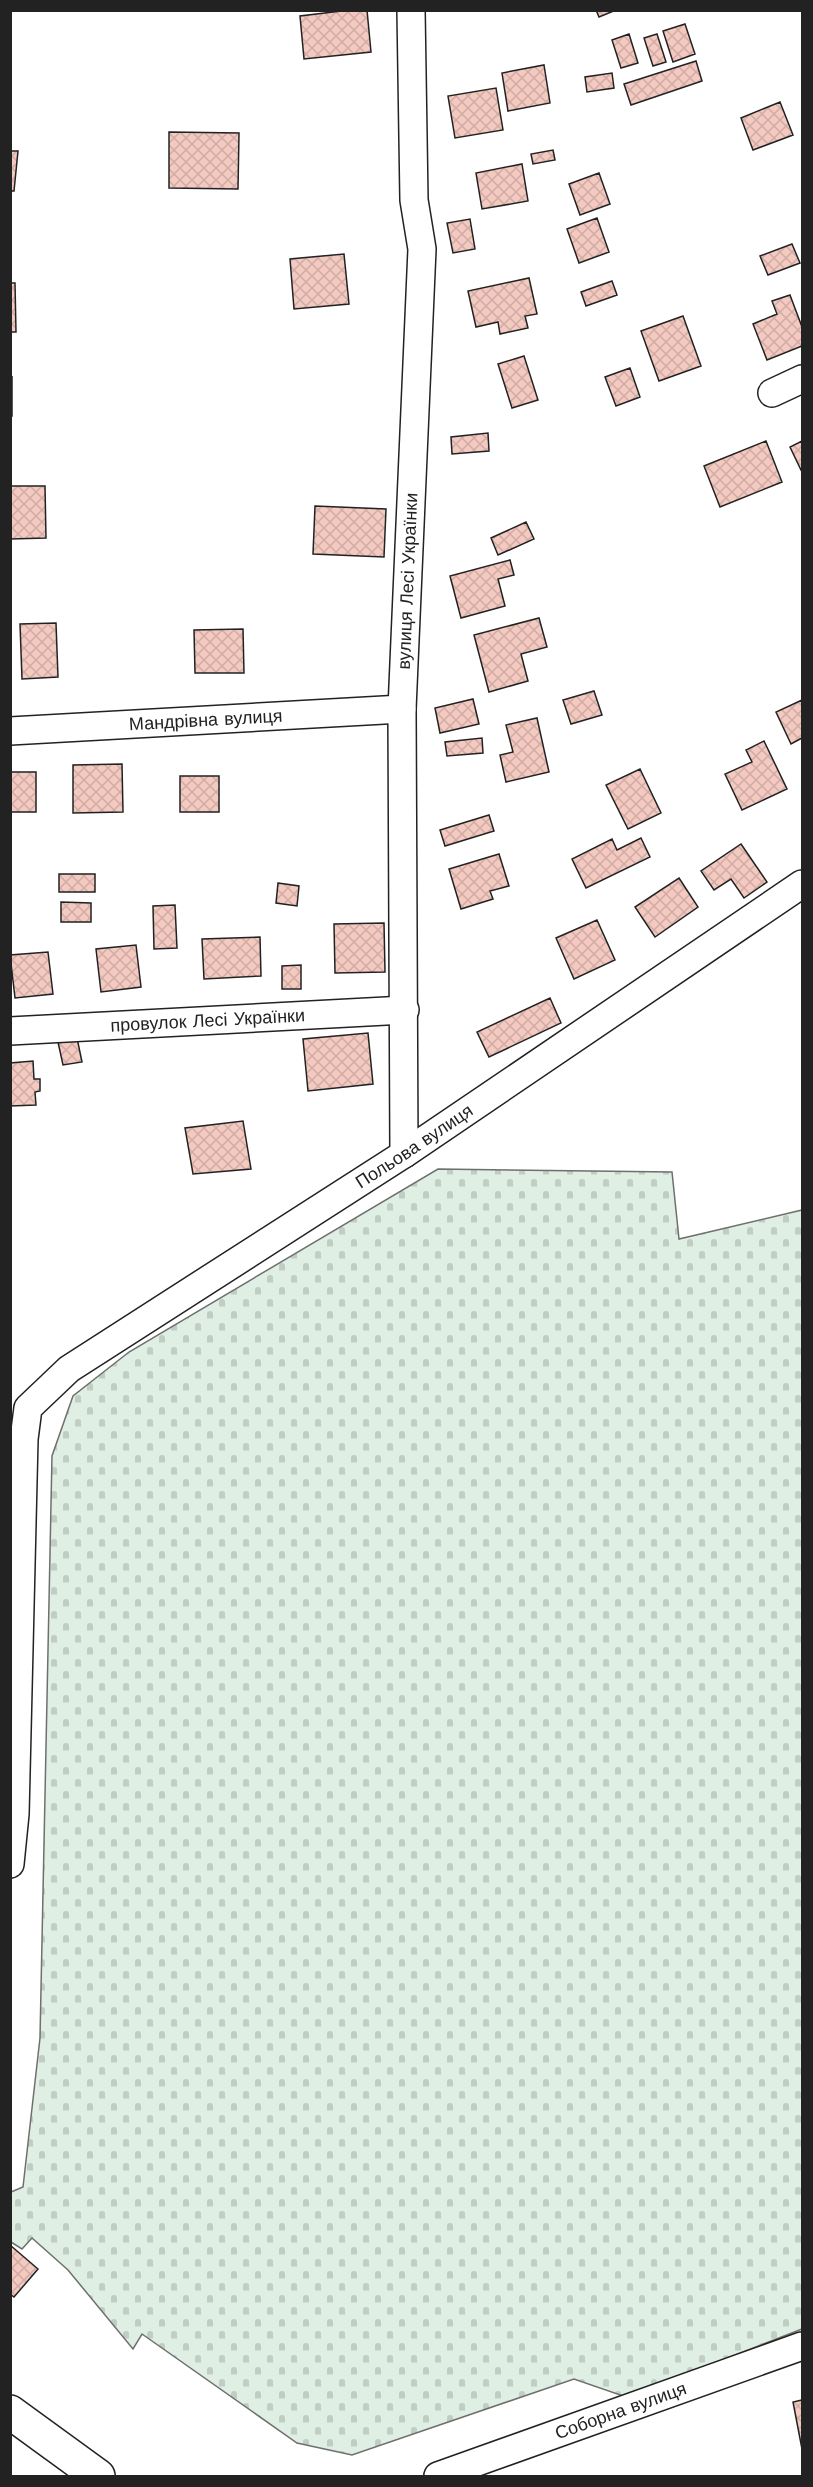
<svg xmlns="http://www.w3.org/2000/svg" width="813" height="2487" viewBox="0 0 813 2487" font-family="'Work Sans',sans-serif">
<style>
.cemetery{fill:url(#cemetery-stones);stroke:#6f6f6f;stroke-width:1.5}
.building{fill:url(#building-cross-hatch);stroke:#222;stroke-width:1.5}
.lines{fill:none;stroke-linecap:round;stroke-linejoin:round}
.street-casing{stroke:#222;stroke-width:30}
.secondary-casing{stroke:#222;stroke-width:36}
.street{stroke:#fff;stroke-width:27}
.secondary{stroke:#fff;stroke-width:33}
.labels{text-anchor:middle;stroke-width:4.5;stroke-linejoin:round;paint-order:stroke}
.street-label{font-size:18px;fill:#222;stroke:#fff}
</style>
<defs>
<pattern id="cemetery-stones" width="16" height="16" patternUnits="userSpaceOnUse" patternTransform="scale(1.5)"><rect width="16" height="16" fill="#e0efe3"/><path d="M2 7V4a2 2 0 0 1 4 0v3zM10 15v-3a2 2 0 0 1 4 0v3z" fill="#c0cdc2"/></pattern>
<pattern id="building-cross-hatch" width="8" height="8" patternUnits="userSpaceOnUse" patternTransform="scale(1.5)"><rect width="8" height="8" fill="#f3c9c0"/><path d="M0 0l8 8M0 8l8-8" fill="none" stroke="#d0aca5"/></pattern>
</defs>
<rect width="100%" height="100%" fill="#fff"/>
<!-- cemetery -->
<path class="cemetery" d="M 438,1169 L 672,1172 L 679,1239 L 802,1210 L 802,2329 L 626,2397 L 574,2379 L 352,2455 L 297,2443 L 142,2334 L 133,2349 L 68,2270 L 32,2238 L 22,2249 L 11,2242 L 11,2192 L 23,2187 L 40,2038 L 52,1456 L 73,1396 L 129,1352 Z"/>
<!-- building -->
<path class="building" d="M 350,10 L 367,10 L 371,52 L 304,59 L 300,16 Z
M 596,10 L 616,10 L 599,17 Z
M 685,24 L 695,54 L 673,62 L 663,31 Z
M 629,34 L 638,63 L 621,68 L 612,40 Z
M 657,34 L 666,62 L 653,66 L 644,38 Z
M 696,61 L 702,81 L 631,105 L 624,84 Z
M 544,65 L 550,103 L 508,111 L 502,73 Z
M 612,73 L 614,88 L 587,92 L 585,77 Z
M 496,88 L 503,130 L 455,138 L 448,96 Z
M 780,102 L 793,135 L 753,150 L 741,118 Z
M 169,132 L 239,133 L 238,189 L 169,188 Z
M 553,150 L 555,160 L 533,164 L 531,154 Z
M 10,151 L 18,151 L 14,191 L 10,191 Z
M 522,164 L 528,201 L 482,209 L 476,173 Z
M 599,173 L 610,204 L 580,215 L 569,184 Z
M 597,218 L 609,252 L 579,263 L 567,229 Z
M 470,219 L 475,249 L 453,253 L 447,223 Z
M 792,244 L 800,263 L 768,275 L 760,256 Z
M 344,254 L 349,304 L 294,309 L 290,259 Z
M 529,278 L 537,314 L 525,316 L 528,328 L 500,334 L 498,322 L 476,327 L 468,291 Z
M 612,281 L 617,295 L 586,306 L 581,292 Z
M 10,283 L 15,283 L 16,332 L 10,332 Z
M 790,295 L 802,327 L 802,346 L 767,360 L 753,324 L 777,314 L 772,301 Z
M 683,316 L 701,366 L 659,381 L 641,331 Z
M 524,356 L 538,400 L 512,408 L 498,364 Z
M 630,368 L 640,397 L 616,406 L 605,377 Z
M 12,377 L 12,416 L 10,416 L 10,378 Z
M 488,433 L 489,451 L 452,454 L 451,437 Z
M 766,441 L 782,482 L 720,507 L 704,466 Z
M 802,441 L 802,469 L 801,470 L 790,447 Z
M 10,486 L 45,486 L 46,538 L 10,539 Z
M 315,506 L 386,509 L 384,557 L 313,554 Z
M 526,522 L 534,539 L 498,555 L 491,538 Z
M 510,560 L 514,575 L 498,579 L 505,606 L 461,618 L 450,576 Z
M 539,618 L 547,647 L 521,654 L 528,681 L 489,692 L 474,635 Z
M 56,623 L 58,677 L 22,679 L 20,624 Z
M 243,629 L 244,673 L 195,673 L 194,630 Z
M 594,691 L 602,715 L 571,724 L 563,700 Z
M 473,699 L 479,724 L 440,733 L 435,708 Z
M 802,700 L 802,738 L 791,744 L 776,712 Z
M 537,718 L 549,772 L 506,782 L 500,755 L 513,752 L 506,725 Z
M 482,738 L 483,753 L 447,756 L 445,742 Z
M 764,741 L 787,789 L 742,810 L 725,774 L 752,762 L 746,750 Z
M 122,764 L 123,812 L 73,813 L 73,765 Z
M 640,769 L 661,813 L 628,829 L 606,785 Z
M 10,772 L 36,772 L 36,812 L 10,812 Z
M 180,776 L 219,776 L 219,812 L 180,812 Z
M 489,815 L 494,831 L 445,846 L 440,830 Z
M 641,838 L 650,857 L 586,888 L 572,859 L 612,839 L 617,850 Z
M 741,844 L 767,882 L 744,898 L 731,879 L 714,890 L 701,871 Z
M 499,854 L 509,886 L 490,891 L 493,899 L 461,909 L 449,869 Z
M 59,874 L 95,874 L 95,892 L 59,892 Z
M 679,878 L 698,907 L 655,937 L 635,907 Z
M 278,883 L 299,886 L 297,906 L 276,903 Z
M 61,902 L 91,903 L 91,922 L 61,922 Z
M 175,905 L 177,948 L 154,949 L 153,906 Z
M 597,920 L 615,960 L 574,979 L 556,938 Z
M 384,923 L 385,972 L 335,973 L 334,924 Z
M 260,937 L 261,976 L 204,979 L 202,939 Z
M 136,945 L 141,987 L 101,992 L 96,949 Z
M 48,952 L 53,994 L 15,998 L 10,955 Z
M 301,965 L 301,989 L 282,989 L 282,966 Z
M 550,998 L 561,1023 L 489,1057 L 477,1032 Z
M 368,1033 L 373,1084 L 308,1091 L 303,1039 Z
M 77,1038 L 82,1062 L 63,1065 L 58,1042 Z
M 33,1061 L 34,1079 L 40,1079 L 40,1091 L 35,1092 L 36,1105 L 10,1106 L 10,1063 Z
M 243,1121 L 251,1169 L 193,1174 L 185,1128 Z
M 10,2245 L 38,2269 L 14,2297 L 10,2294 Z
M 802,2400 L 802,2449 L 793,2402 Z"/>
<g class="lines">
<defs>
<g id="street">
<path d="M 772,393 L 802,379"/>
<path id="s1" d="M 10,731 L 402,709"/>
<path id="s2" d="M 10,1031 L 405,1010"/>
<path id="s3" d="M 404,1154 L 402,709 L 422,249 L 414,200 L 411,10"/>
<path id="s4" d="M 10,1864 L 15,1814 L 24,1439 L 28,1408 L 69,1369 L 404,1154 L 802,884"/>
<path id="s5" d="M 438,2476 L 802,2346"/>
</g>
<path id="secondary" d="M 10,2412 L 98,2476"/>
</defs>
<!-- street casing -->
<use href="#street" class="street-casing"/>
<!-- secondary casing -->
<use href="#secondary" class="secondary-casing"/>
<!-- street -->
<use href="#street" class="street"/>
<!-- secondary -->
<use href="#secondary" class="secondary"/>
</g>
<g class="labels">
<!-- street labels -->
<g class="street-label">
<text dy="6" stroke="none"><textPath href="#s3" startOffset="573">вулиця Лесі Українки</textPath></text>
<text dy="6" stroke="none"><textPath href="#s1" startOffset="196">Мандрівна вулиця</textPath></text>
<text dy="6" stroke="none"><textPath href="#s2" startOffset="198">провулок Лесі Українки</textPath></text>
<text dy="6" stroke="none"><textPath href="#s4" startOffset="924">Польова вулиця</textPath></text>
<text dy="6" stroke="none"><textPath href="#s5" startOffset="194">Соборна вулиця</textPath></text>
</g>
</g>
<!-- border -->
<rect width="813" height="2487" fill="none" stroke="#222222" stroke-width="24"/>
</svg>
